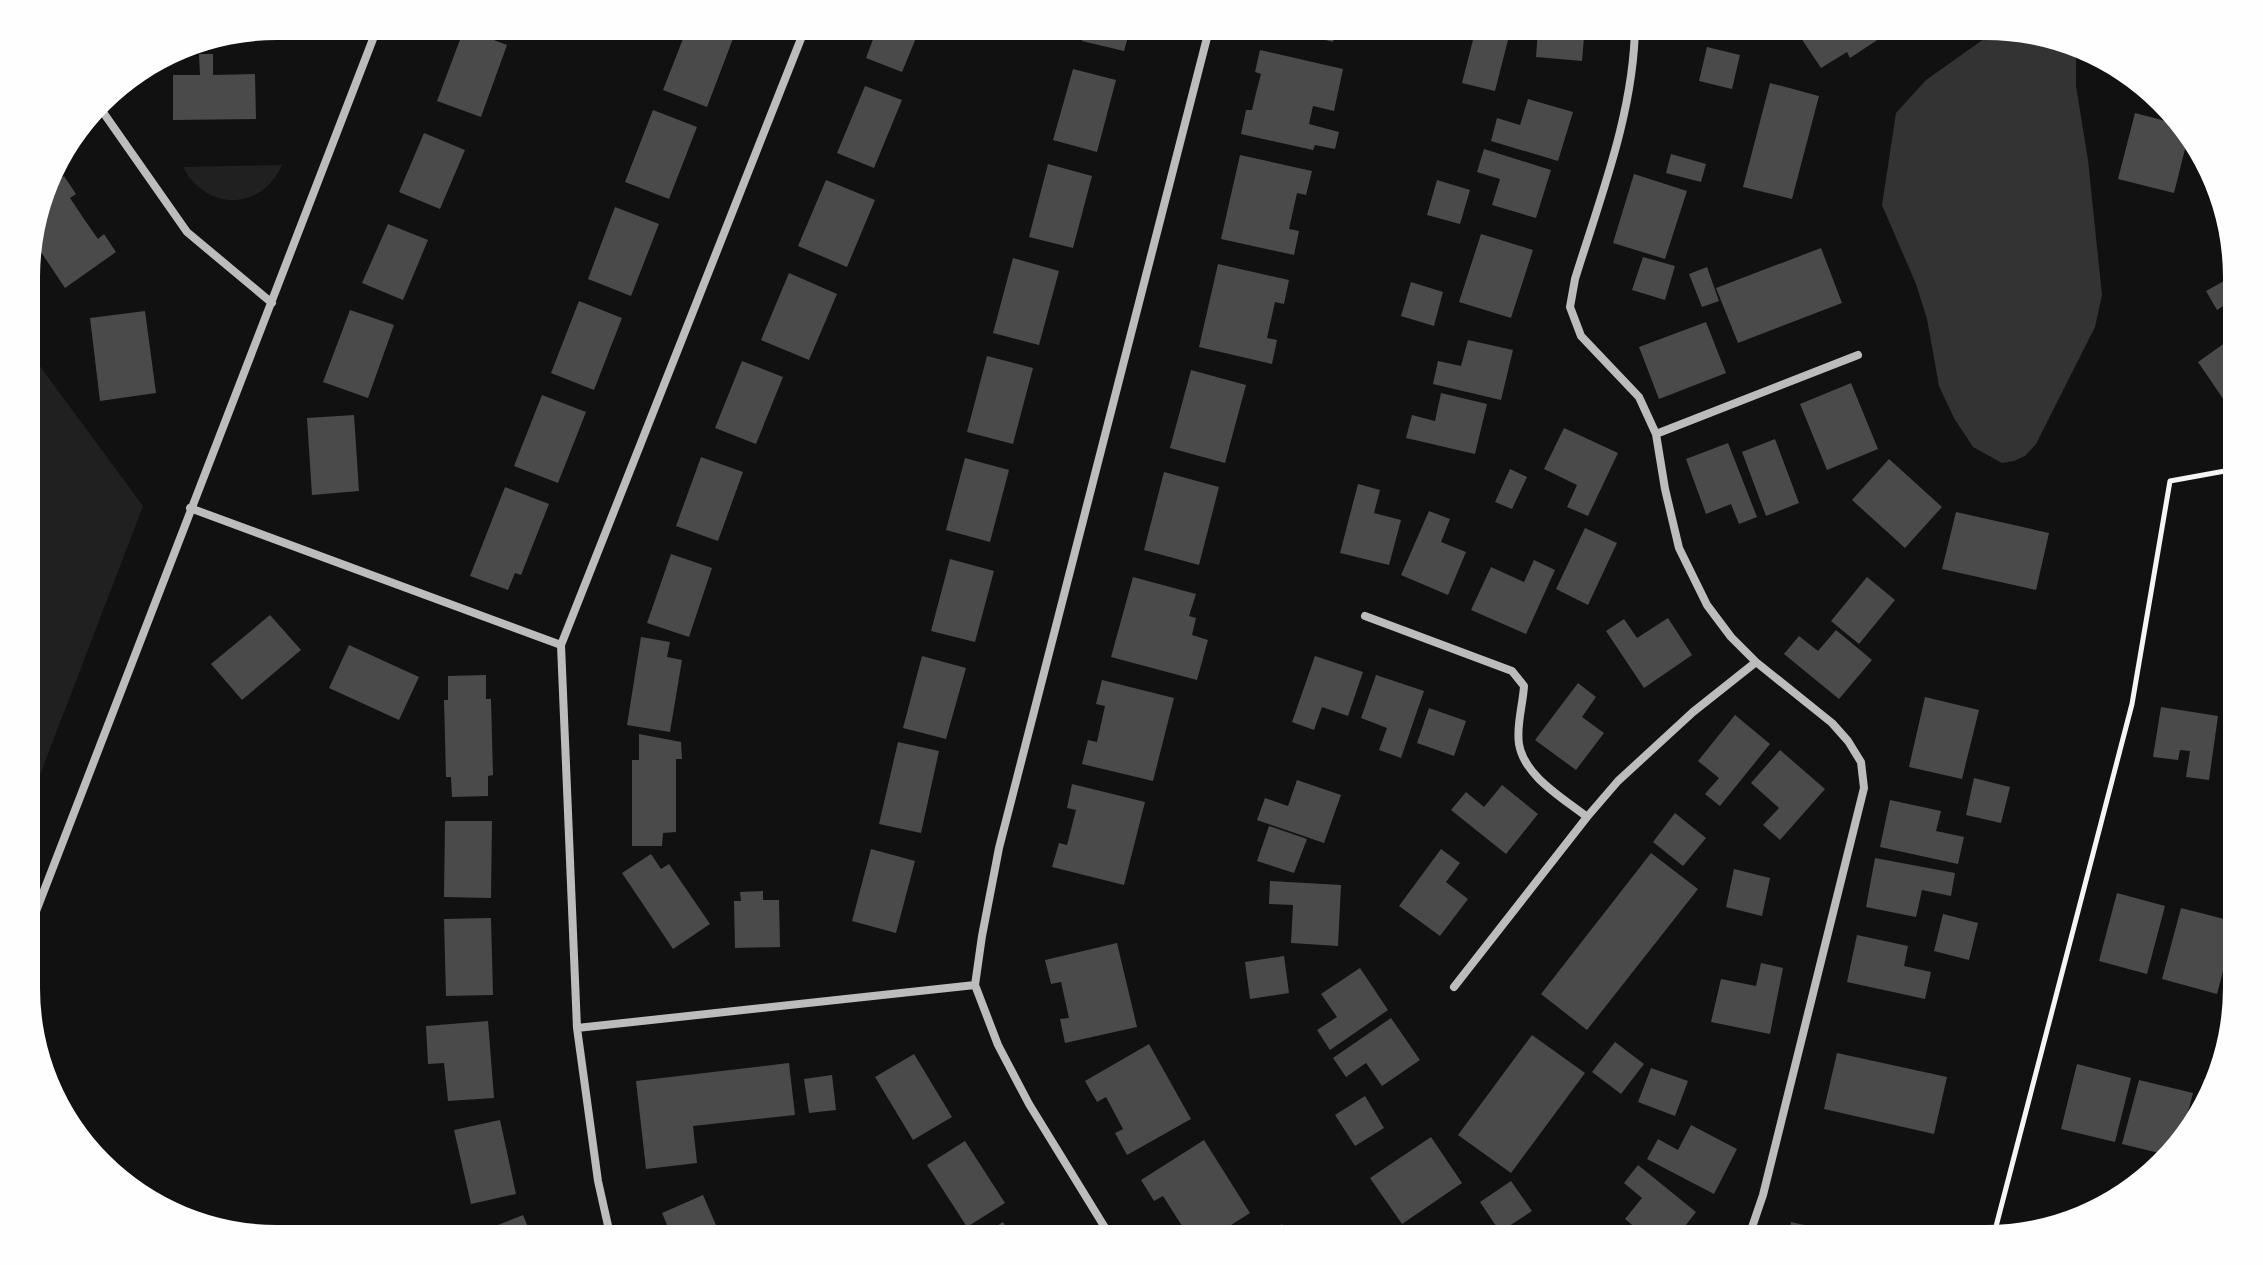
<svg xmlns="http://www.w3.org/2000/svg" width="2263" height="1265" viewBox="0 0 2263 1265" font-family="'Asap Condensed',sans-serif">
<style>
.green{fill:#202020}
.water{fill:#333}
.building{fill:#4a4a4a}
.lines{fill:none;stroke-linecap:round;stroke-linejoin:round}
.path{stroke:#f5f5f5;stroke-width:5}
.minor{stroke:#bcbcbc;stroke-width:8}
</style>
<rect width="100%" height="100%" fill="#111"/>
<!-- green -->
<path class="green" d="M 282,165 C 261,212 206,211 183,167 Z
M 28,350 L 143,506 L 35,788 L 28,779 Z"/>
<!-- water -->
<path class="water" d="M 1998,29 L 2076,50 L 2076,86 L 2088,160 L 2102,295 L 2095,327 L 2036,444 L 2025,456 L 2014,461 L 2002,463 L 1973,447 L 1954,418 L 1939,386 L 1927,319 L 1916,284 L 1882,205 L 1896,113 L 1926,80 Z"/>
<!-- building -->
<path class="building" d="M 688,26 L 710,26 L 734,36 L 707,107 L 663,90 Z
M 878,26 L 921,26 L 902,72 L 866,58 Z
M 1085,26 L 1131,26 L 1124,51 L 1082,41 Z
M 1268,26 L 1337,26 L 1333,42 Z
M 1515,26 L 1585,26 L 1582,61 L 1536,57 L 1538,30 L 1514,28 Z
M 1793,26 L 1887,26 L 1891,31 L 1850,58 L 1847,52 L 1821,68 Z
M 464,29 L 507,45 L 481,117 L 437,101 Z
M 1475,32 L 1508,40 L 1495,91 L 1462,83 Z
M 1707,47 L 1740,55 L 1732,89 L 1699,81 Z
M 1260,50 L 1343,69 L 1334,111 L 1313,106 L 1309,124 L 1339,132 L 1335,149 L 1315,145 L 1313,150 L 1241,134 L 1246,110 L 1252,110 L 1256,93 L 1261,74 L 1255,72 Z
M 199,54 L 213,54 L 213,75 L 255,74 L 256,119 L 173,120 L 173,75 L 200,75 Z
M 1073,69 L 1116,80 L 1097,152 L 1053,140 Z
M 1770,83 L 1819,96 L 1792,199 L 1743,187 Z
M 865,86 L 902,100 L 874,168 L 837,153 Z
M 1528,99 L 1573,112 L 1558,161 L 1491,141 L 1497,118 L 1520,125 Z
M 653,110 L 697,127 L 669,199 L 625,182 Z
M 2135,113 L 2181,125 L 2189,133 L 2174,193 L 2118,179 Z
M 424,133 L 465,150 L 440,209 L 399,192 Z
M 1484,149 L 1551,170 L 1536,218 L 1492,205 L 1500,179 L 1477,172 Z
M 1671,154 L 1706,164 L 1701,182 L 1666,173 Z
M 1240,155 L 1312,171 L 1306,195 L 1297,193 L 1289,229 L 1299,231 L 1294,255 L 1221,239 Z
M 1048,164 L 1092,176 L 1073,248 L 1029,237 Z
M 1634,174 L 1687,191 L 1665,259 L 1613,243 Z
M 64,176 L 76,194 L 70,198 L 84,219 L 98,239 L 104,234 L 116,252 L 65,288 L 31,237 L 45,190 Z
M 826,180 L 875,200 L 847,267 L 798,246 Z
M 1437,180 L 1470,190 L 1460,224 L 1427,215 Z
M 615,207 L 659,224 L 631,296 L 588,279 Z
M 388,224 L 428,240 L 403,300 L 362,283 Z
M 1481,234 L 1533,250 L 1511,318 L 1459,302 Z
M 1821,248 L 1842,303 L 1738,343 L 1716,288 Z
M 1643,257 L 1675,266 L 1665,300 L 1632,290 Z
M 1013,258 L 1059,271 L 1039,345 L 993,333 Z
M 1218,264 L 1289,280 L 1284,304 L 1275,302 L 1267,338 L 1277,340 L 1272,364 L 1199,347 Z
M 1707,267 L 1719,301 L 1702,307 L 1689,274 Z
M 789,273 L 837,294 L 809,360 L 761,340 Z
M 2224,281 L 2235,299 L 2217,310 L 2206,291 Z
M 1411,282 L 1443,292 L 1434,326 L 1401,316 Z
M 579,301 L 622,318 L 594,390 L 551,373 Z
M 350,310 L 394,325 L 368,398 L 323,382 Z
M 145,311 L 156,393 L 100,401 L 90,318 Z
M 1706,322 L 1726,373 L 1659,399 L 1639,347 Z
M 2236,335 L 2236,396 L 2226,403 L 2198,362 Z
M 1468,340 L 1513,350 L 1501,400 L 1433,384 L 1438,361 L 1461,366 Z
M 987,356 L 1033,368 L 1013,444 L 967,432 Z
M 742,361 L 783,377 L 756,444 L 715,428 Z
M 1191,370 L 1246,385 L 1225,463 L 1170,448 Z
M 1851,383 L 1878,449 L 1827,470 L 1800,404 Z
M 1441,393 L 1487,404 L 1475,454 L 1406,438 L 1412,415 L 1435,421 Z
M 542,395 L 586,412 L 558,483 L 514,466 Z
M 354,415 L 359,491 L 312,495 L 307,418 Z
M 1564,428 L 1618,453 L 1588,516 L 1567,507 L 1577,485 L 1544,469 Z
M 1775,439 L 1799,503 L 1766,516 L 1742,452 Z
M 1728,443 L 1757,517 L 1739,524 L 1731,504 L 1706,514 L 1686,459 Z
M 701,457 L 743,472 L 718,541 L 676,526 Z
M 965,458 L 1009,470 L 990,542 L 946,530 Z
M 1889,459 L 1942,507 L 1905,548 L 1852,500 Z
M 1510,469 L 1527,477 L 1512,509 L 1495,502 Z
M 1164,472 L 1219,487 L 1199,565 L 1144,550 Z
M 1358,484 L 1380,490 L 1374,513 L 1401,520 L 1389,565 L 1340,553 Z
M 505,487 L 549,504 L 521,575 L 515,573 L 508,590 L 470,576 Z
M 1429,511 L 1450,519 L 1441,542 L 1466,552 L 1448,595 L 1401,575 Z
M 1956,512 L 2049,533 L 2036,590 L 1942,569 Z
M 1585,528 L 1617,543 L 1588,605 L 1556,589 Z
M 671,554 L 712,568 L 689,637 L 647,623 Z
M 950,559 L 994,571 L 975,642 L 931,631 Z
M 1534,560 L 1555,570 L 1526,634 L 1471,610 L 1491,567 L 1524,582 Z
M 1133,577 L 1196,594 L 1189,616 L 1196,618 L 1192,635 L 1208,640 L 1197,680 L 1111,657 Z
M 1867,577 L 1895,600 L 1859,644 L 1831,621 Z
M 270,615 L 301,650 L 242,700 L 211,664 Z
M 1668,618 L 1692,655 L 1644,688 L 1606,631 L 1624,619 L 1637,638 Z
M 1836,630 L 1872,660 L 1839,699 L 1784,654 L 1799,636 L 1818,651 Z
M 641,637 L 670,642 L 667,657 L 682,660 L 670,732 L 627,725 Z
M 349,645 L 419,677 L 399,720 L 329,688 Z
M 922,656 L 966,668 L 946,739 L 903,728 Z
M 1315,656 L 1363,672 L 1348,716 L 1322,707 L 1314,730 L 1292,722 Z
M 486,675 L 486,699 L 491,699 L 493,775 L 488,776 L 488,796 L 452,797 L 451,777 L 446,777 L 445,738 L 444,700 L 448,700 L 448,676 Z
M 1376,675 L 1424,691 L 1401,758 L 1379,750 L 1387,728 L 1361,718 Z
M 1102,680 L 1174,698 L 1153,781 L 1082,764 L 1088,740 L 1097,742 L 1105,706 L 1096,704 Z
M 1578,683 L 1596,697 L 1582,717 L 1604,733 L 1576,770 L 1535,740 Z
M 1925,697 L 1979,710 L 1962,779 L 1909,767 Z
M 2161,707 L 2218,716 L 2209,780 L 2186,777 L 2190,751 L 2180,750 L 2178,760 L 2153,757 Z
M 1429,708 L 1466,721 L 1454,756 L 1417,743 Z
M 1735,715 L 1770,744 L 1720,806 L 1705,794 L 1719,778 L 1698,761 Z
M 639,734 L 681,742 L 682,759 L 676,759 L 676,832 L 663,833 L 662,846 L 632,846 L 632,760 L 639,760 Z
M 898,742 L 939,751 L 921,833 L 879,824 Z
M 1780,750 L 1825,789 L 1780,840 L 1763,825 L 1779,808 L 1751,783 Z
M 1974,778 L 2010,787 L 2001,823 L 1966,815 Z
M 1297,780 L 1341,795 L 1324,843 L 1257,820 L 1265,798 L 1288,806 Z
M 1072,784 L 1145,802 L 1124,885 L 1052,867 L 1059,843 L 1067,845 L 1076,810 L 1067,808 Z
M 1502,785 L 1538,814 L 1506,854 L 1451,810 L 1466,792 L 1484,807 Z
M 1890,800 L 1941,811 L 1936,831 L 1964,837 L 1958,864 L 1880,847 Z
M 1675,813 L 1706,838 L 1683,866 L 1653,842 Z
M 445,821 L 492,821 L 491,898 L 444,897 Z
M 1269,826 L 1307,839 L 1294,873 L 1257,861 Z
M 871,849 L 915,861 L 896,933 L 852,921 Z
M 1441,849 L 1460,863 L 1446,882 L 1468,899 L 1440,936 L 1399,906 Z
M 1651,853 L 1698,889 L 1587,1030 L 1541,994 Z
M 651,854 L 661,869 L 669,864 L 710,924 L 673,949 L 622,873 Z
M 1875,858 L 1955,873 L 1951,896 L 1922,890 L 1916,917 L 1866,907 Z
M 1734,869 L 1770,878 L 1762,916 L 1726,907 Z
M 1270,881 L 1341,885 L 1338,946 L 1291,943 L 1293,905 L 1269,904 Z
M 763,891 L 763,900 L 779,900 L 780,947 L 735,948 L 734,901 L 741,901 L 740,892 Z
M 2117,893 L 2165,906 L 2147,974 L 2099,961 Z
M 2181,908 L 2236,922 L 2217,994 L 2162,979 Z
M 1943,914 L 1978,923 L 1969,960 L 1934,951 Z
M 491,918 L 493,995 L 446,996 L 444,919 Z
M 1857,935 L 1908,946 L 1904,966 L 1931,972 L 1925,999 L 1847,982 Z
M 1117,943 L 1137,1027 L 1065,1043 L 1060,1019 L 1069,1018 L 1061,982 L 1051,984 L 1045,960 Z
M 1284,956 L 1289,993 L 1250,999 L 1245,962 Z
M 1761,963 L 1783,968 L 1770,1034 L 1711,1022 L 1721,979 L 1756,986 Z
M 1360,968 L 1388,1010 L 1330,1050 L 1317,1030 L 1337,1017 L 1321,994 Z
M 1391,1018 L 1420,1060 L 1382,1086 L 1366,1063 L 1346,1077 L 1333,1058 Z
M 488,1021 L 494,1098 L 448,1101 L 444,1063 L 428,1064 L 426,1026 Z
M 1532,1035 L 1585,1073 L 1511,1173 L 1458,1135 Z
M 1615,1042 L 1644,1064 L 1621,1094 L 1592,1072 Z
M 1149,1044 L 1191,1119 L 1127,1155 L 1115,1133 L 1123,1129 L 1106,1097 L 1097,1102 L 1085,1081 Z
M 1837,1053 L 1947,1077 L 1934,1134 L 1824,1109 Z
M 914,1054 L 952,1117 L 913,1140 L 875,1077 Z
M 789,1063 L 795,1115 L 693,1126 L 697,1163 L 646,1169 L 636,1081 Z
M 2077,1064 L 2131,1078 L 2115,1142 L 2061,1129 Z
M 1651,1068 L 1688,1081 L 1675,1116 L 1638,1102 Z
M 832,1075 L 836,1110 L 809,1113 L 804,1079 Z
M 2204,1079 L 2213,1082 L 2204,1113 L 2193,1124 Z
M 2139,1080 L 2193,1093 L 2182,1135 L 2163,1154 L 2122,1144 Z
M 1365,1096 L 1384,1128 L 1355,1146 L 1335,1115 Z
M 500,1120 L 516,1194 L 471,1204 L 454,1130 Z
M 1691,1125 L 1737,1149 L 1714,1194 L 1647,1159 L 1658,1139 L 1678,1150 Z
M 1431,1137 L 1462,1183 L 1402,1224 L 1370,1178 Z
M 1204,1140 L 1250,1213 L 1209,1239 L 1179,1239 L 1174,1231 L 1182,1226 L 1163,1196 L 1154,1201 L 1141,1180 Z
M 965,1141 L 1005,1203 L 967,1227 L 927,1165 Z
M 1638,1165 L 1696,1212 L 1675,1239 L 1649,1239 L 1625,1219 L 1642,1198 L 1624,1183 Z
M 1511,1181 L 1532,1211 L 1500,1232 L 1480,1202 Z
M 703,1195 L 722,1239 L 673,1239 L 662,1213 Z
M 523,1215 L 533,1239 L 483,1239 L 480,1232 Z
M 1003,1222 L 1010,1233 L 1021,1227 L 1028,1239 L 976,1239 Z
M 1791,1222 L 1858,1237 L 1858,1239 L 1788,1239 Z
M 1282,1224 L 1291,1239 L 1258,1239 Z
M 1615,1228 L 1624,1239 L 1603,1239 Z"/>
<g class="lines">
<!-- path -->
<path class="path" d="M 1993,1238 L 2132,704 L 2170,481 L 2236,469"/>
<!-- minor -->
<path class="minor" d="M 1635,26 C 1634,112 1600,198 1575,279 L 1570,307 L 1581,336 L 1639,397 L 1656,434 L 1665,489 L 1679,548 L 1707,605 L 1731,637 L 1756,662 L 1832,723 L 1848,741 L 1861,762 L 1864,788 L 1763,1195 L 1748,1239
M 98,105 L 187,232 L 272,303
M 1656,434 L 1858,355
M 190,508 L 561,645
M 1365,616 L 1512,671 L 1524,686 C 1523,705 1516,725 1519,744 C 1524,776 1563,798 1587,817
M 28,932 L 378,26
M 1454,987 L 1587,817 L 1618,781 L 1693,712 L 1756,662
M 577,1028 L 975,985
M 611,1239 L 598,1181 L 577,1028 L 561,645 L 806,26
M 1112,1239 L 1029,1104 L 998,1045 L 975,985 L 982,936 L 999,848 L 1210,26"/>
</g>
<!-- crop -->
<path d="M0 0H2263V1265H0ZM277 40H1986A237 237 0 0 1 2223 277V988A237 237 0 0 1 1986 1225H277A237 237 0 0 1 40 988V277A237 237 0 0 1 277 40Z" fill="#fefefe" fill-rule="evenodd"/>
</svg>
